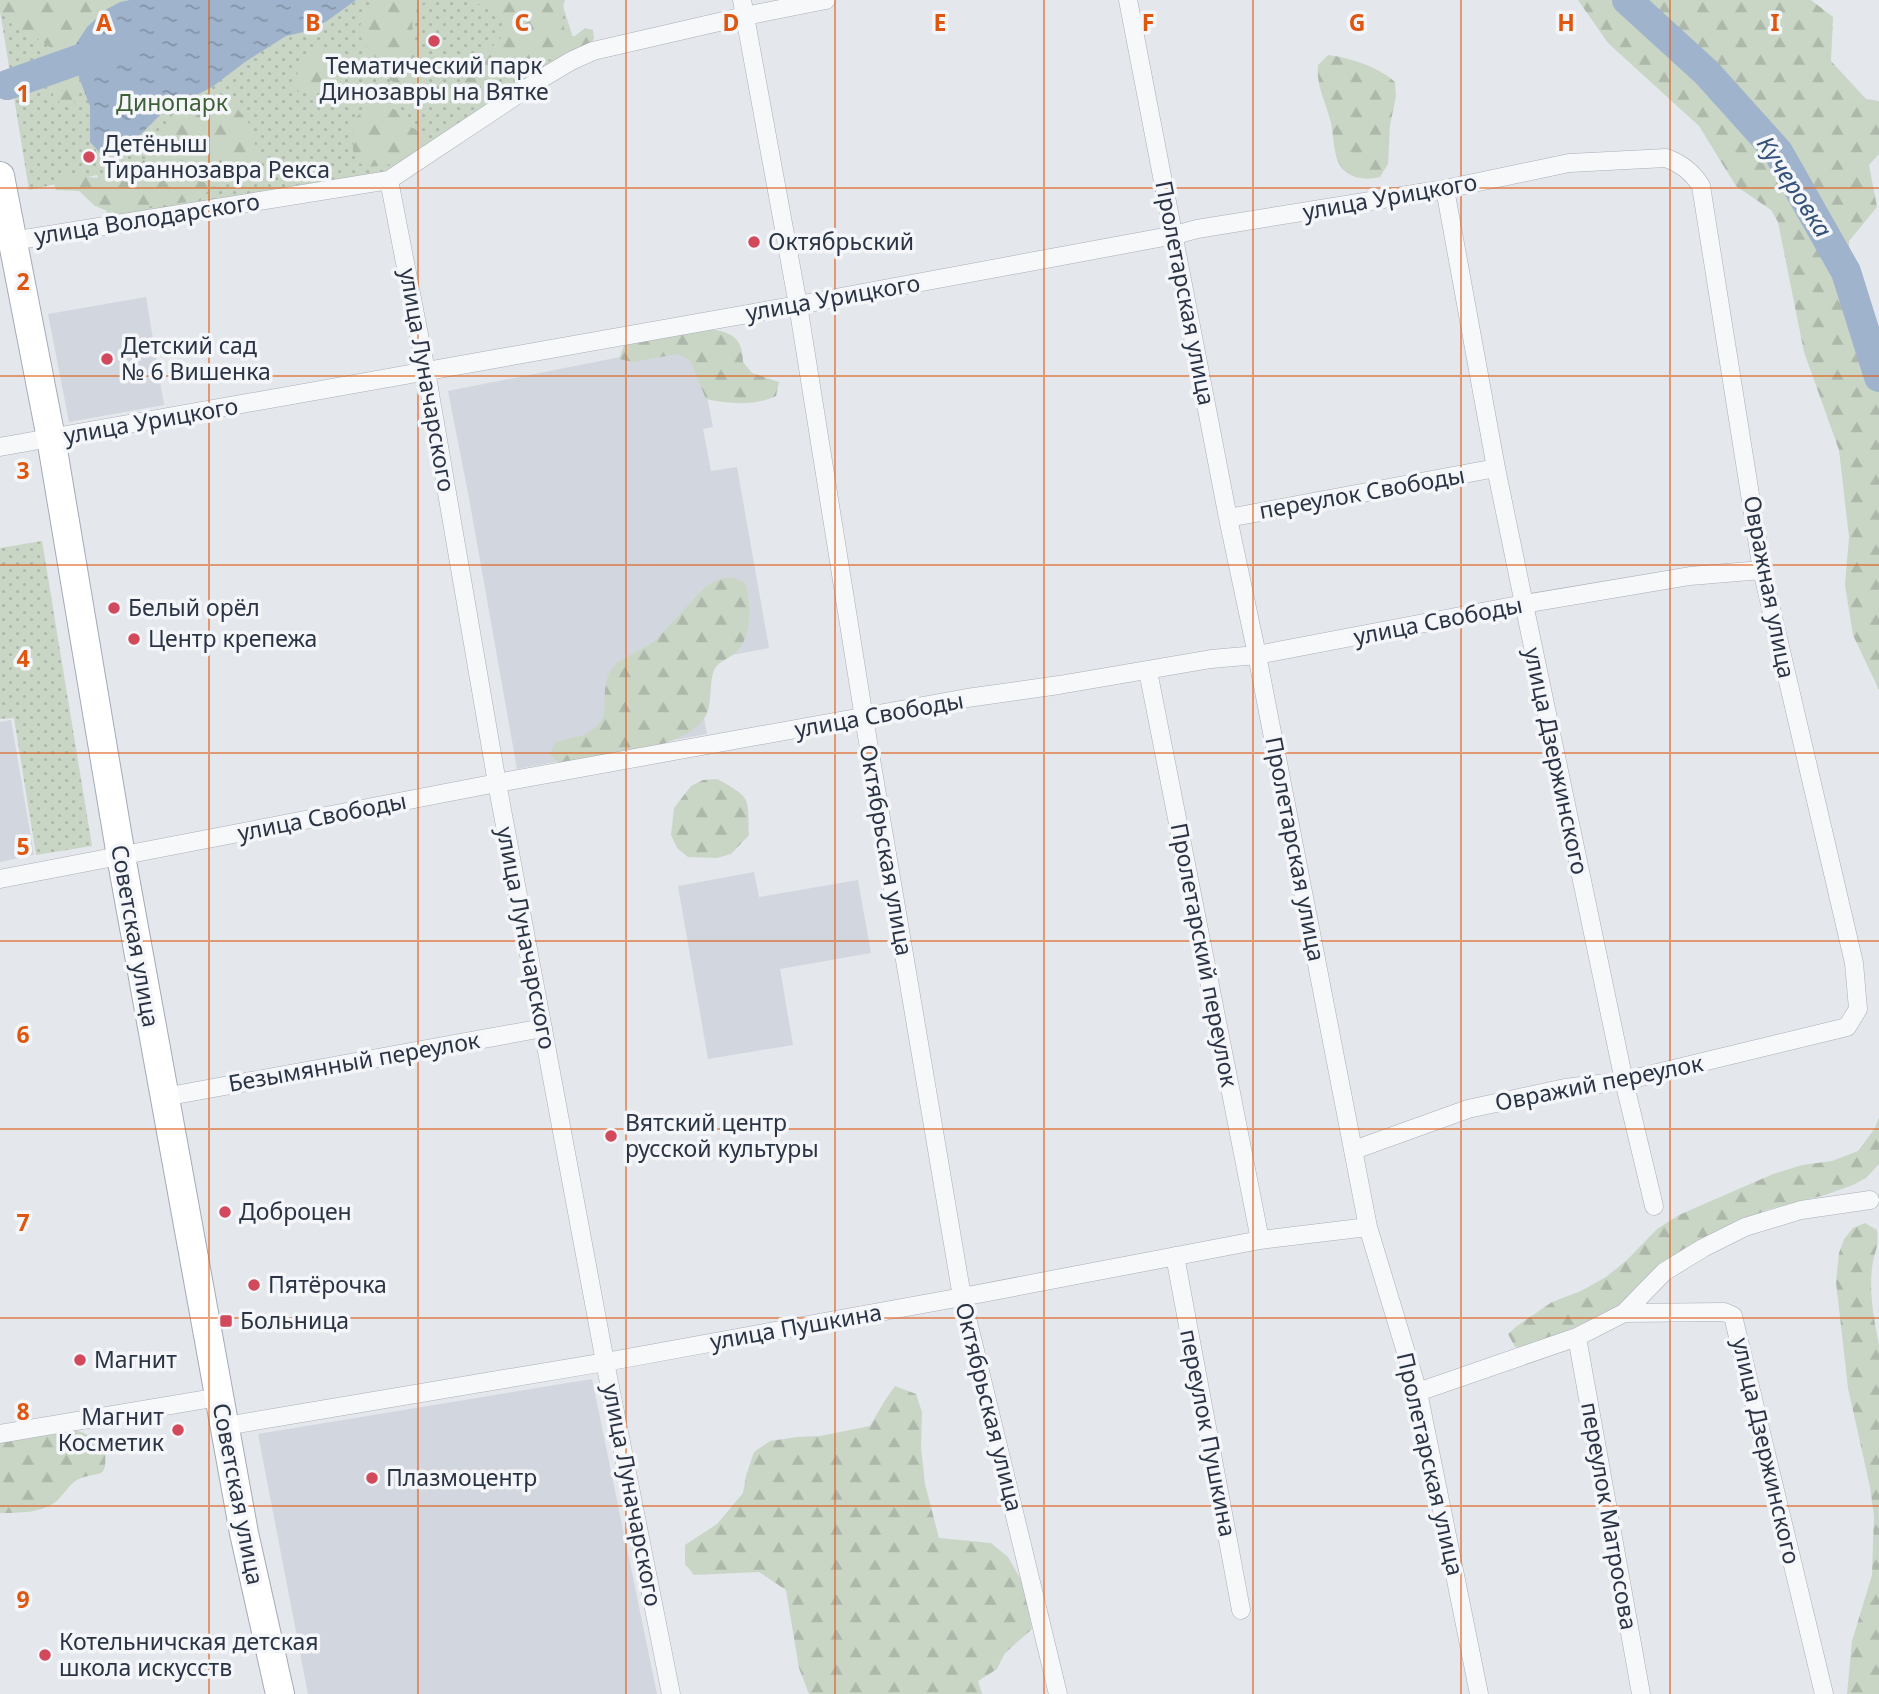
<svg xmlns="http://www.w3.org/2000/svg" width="1879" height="1694" viewBox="0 0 1879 1694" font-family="'Noto Sans',sans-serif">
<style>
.built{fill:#d2d6de}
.grass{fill:url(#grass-dots)}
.forest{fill:url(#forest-firs)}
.water{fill:url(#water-ripples)}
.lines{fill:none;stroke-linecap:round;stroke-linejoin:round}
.river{stroke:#9fb4cc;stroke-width:30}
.minor-casing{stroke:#a9aeb7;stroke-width:19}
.primary-casing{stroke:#a3abb8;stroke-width:30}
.minor{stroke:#f7f8fa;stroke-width:18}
.primary{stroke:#fff;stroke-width:28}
.grid{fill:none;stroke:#df570f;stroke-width:2;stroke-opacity:0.55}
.poi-dot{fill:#d1495b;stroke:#f4f6f9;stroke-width:2.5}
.labels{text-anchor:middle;stroke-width:7;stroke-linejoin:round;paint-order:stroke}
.poi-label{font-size:23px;fill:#2b3445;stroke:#f4f6f9;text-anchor:start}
.park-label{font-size:23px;fill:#3f6138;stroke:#f4f6f9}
.street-label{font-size:23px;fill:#2b3445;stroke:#f4f6f9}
.water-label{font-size:24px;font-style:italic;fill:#34527a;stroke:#f4f6f9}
.grid-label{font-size:23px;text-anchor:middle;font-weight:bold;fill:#df570f;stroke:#f4f6f9;stroke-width:7;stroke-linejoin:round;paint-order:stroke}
</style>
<defs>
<pattern id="grass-dots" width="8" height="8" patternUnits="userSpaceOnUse" patternTransform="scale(1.75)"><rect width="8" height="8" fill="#c9d6c5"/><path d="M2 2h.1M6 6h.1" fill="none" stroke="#adb8ab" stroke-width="1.8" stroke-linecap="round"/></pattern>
<pattern id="forest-firs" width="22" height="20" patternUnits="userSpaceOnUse" patternTransform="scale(1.75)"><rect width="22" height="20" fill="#c9d6c5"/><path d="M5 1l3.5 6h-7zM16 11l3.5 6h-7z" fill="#adb8ab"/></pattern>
<pattern id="water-ripples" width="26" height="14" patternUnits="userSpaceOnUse" patternTransform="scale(1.75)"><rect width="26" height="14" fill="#9fb4cc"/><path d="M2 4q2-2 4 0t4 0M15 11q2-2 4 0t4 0" fill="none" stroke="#8293a7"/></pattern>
</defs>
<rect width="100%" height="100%" fill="#e4e7ec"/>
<!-- built -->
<path class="built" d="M 146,297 L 164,405 L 69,422 L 48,314 Z
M 696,342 L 713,427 L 703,429 L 711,471 L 737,467 L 769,648 L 694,662 L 707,734 L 517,769 L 469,498 L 448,391 Z
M 11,720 L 34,855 L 0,862 L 0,722 Z
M 754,872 L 759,897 L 858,880 L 871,953 L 780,969 L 793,1045 L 708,1059 L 678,886 Z
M 592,1379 L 657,1694 L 308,1694 L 258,1434 Z"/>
<!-- grass -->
<path class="grass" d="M 0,0 L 561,0 L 576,47 L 416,152 L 372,179 L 108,217 L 97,175 L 29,190 L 0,11 Z
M 42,541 L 92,846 L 36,855 L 14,718 L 0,719 L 0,548 Z"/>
<!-- forest -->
<path class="forest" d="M 0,0 L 130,0 C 105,6 92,26 76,44 C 78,64 82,84 74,103 L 62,105 L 53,95 L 51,48 L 28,32 L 17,29 L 0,12 Z
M 377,0 L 427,0 L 418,7 L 412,21 L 414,43 L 427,59 L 428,70 L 421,85 L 410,91 L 390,80 L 357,32 L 367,11 Z
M 463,0 L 565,0 C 562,7 561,32 569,36 C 571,37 573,36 575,36 L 585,28 L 593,30 L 594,39 L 585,52 L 568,60 L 537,59 L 494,71 L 468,89 L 461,83 L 459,72 C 472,53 478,56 494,45 C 499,42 502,36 503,31 C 508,8 479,4 463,0 Z
M 1578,0 L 1811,0 L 1833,17 L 1831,61 L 1866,99 L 1879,101 L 1879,154 L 1869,165 L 1877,207 L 1849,241 L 1849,270 L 1879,349 L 1879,690 L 1853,635 L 1845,585 L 1849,537 L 1839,450 L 1804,352 L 1778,222 L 1771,210 L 1736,186 L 1699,126 L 1608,43 Z
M 337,49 L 337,65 L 329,79 L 312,92 L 298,92 L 295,86 L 298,71 L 318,51 Z
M 1328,55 C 1351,58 1377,66 1395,82 L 1396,96 L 1390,125 L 1388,164 L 1380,177 C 1357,182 1339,175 1335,151 C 1333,142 1333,132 1331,123 C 1326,102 1316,87 1318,65 Z
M 205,94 L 219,95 L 236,107 L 250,125 L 259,159 L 258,166 L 249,178 L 243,182 L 214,186 L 197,201 L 108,211 L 95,206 L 79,191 L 56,190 L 54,184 L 65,176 L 102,178 L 129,172 L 162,145 L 168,133 L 170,118 L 174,113 Z
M 367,106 L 388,106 L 401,113 L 408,126 L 427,134 L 429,142 L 410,162 L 368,167 L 361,164 L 353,151 L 352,122 Z
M 692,328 C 719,331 743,328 743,362 L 752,373 L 779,382 L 776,396 C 755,406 729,404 706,399 L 690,360 L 677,354 L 633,362 L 619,359 L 624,346 L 649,335 Z
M 732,577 L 745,583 C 751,601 752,635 738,650 C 732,658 719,660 714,670 C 709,683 712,700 707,713 C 692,750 596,757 560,764 L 550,754 L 556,742 L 584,735 L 595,728 L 604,717 L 605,689 L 608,675 L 616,663 L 654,642 L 705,587 L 718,580 Z
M 717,779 C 752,798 748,797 749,835 L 731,854 L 717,858 L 688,857 L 677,848 L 671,835 L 674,808 L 691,786 L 703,780 Z
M 1879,1117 L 1879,1164 L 1866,1178 L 1853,1185 L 1825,1195 L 1766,1210 L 1685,1249 L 1660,1264 L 1625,1304 L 1530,1348 L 1515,1347 L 1508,1334 L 1517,1326 L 1552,1302 L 1581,1291 L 1606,1277 L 1627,1260 L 1657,1229 L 1679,1215 L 1773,1174 L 1802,1165 L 1832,1161 L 1858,1151 L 1875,1128 Z
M 1865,1223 L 1877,1230 C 1879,1250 1874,1251 1872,1268 C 1869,1294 1874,1319 1879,1345 L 1879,1694 L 1847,1694 L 1852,1641 L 1872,1575 L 1874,1516 L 1870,1487 L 1848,1388 L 1836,1282 L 1839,1253 L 1844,1239 L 1853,1228 Z
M 895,1386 L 916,1394 L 922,1412 L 921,1447 L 925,1484 L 939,1538 L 991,1543 L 1008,1557 L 1024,1585 L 1032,1629 L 1005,1653 L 997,1669 L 978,1681 L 982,1694 L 809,1694 L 799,1668 L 786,1590 L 759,1572 L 694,1575 L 685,1564 L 685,1545 L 717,1524 L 743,1493 L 746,1476 L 754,1452 L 770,1441 L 797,1437 L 820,1436 L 870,1426 L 884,1402 Z
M 67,1428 C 84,1431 93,1437 105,1450 C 107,1483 100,1469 77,1480 C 70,1484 64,1493 58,1500 C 44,1513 19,1513 0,1513 L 0,1443 L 53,1430 Z"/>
<!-- water -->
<path class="water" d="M 130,0 L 356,0 L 327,21 L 308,31 L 286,36 L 245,62 L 212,87 L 162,113 L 128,147 L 120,152 L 112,155 L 100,153 L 90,142 L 90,106 L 79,78 L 76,44 L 87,27 L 107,9 L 120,2 Z"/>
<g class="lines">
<!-- river -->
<path class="river" d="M 1627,0 L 1707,73 L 1778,152 L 1846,272 L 1879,377
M 7,85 L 117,46"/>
<defs>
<path id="minor" d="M 742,0 L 798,305 L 864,718 L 962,1297 L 1058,1694
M 1128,0 L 1228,518 L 1257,655 L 1368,1227 L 1418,1392 L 1479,1694
M 389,180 L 426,371 L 497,783 L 605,1362 L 671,1694
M 1445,189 L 1496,468 L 1524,604 L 1624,1081 L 1654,1206
M 12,241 L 389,180 L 544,77 L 571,61 L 593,51 L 745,16 L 826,0
M 0,447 L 798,305 L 1175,235 L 1197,229 L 1445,189 L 1569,163 L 1666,158 C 1682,164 1692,172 1701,186 L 1762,570 L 1854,963 L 1858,1009 L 1847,1027 L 1624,1081 L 1565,1088 L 1468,1109 L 1354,1150
M 1228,518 L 1496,468
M 1148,671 L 1260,1240
M 0,879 L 497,783 L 967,698 L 1059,685 L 1211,659 L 1257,655 L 1524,604 L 1690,576 L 1762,570
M 164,1097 L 543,1028
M 1175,1256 L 1241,1610
M 1624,1313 L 1724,1312 L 1733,1316 L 1824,1694
M 1577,1337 L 1641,1694
M 1418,1392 L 1577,1337 L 1624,1313 L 1664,1272 L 1703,1248 L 1745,1227 L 1801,1210 L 1870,1200
M 225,1426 L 605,1362 L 962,1297 L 1260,1240 L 1368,1227
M 0,1434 L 219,1397"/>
<path id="primary" d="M 0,176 L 51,438 L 121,856 L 244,1533 L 280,1694"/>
</defs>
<!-- minor casing -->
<use href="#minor" class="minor-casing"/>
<!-- primary casing -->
<use href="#primary" class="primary-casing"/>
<!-- minor -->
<use href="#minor" class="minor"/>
<!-- primary -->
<use href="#primary" class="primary"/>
</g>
<!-- grid -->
<path class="grid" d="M 209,0 L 209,1694M 418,0 L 418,1694M 626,0 L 626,1694M 835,0 L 835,1694M 1044,0 L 1044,1694M 1253,0 L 1253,1694M 1461,0 L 1461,1694M 1670,0 L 1670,1694M 0,188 L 1879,188M 0,376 L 1879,376M 0,565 L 1879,565M 0,753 L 1879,753M 0,941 L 1879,941M 0,1129 L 1879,1129M 0,1318 L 1879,1318M 0,1506 L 1879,1506"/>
<!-- markers -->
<g class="poi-dot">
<circle cx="434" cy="41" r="7"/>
<circle cx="89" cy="157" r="7"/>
<circle cx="754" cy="242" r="7"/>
<circle cx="107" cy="359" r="7"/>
<circle cx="114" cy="608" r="7"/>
<circle cx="134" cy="639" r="7"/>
<circle cx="611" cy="1136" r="7"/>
<circle cx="225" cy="1212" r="7"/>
<circle cx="254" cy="1285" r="7"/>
<rect x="219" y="1314" width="14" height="14" rx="3.5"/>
<circle cx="80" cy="1360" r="7"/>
<circle cx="178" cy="1430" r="7"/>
<circle cx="372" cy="1478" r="7"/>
<circle cx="45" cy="1655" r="7"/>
</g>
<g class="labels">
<!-- poi labels -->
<g class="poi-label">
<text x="434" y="74" text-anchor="middle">Тематический парк<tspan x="434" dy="26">Динозавры на Вятке</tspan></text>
<text x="103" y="152">Детёныш<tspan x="103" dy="26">Тираннозавра Рекса</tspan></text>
<text x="768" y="250">Октябрьский</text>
<text x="121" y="354">Детский сад<tspan x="121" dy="26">№ 6 Вишенка</tspan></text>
<text x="128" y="616">Белый орёл</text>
<text x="148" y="647">Центр крепежа</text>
<text x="625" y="1131">Вятский центр<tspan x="625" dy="26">русской культуры</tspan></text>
<text x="239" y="1220">Доброцен</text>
<text x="268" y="1293">Пятёрочка</text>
<text x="240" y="1329">Больница</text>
<text x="94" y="1368">Магнит</text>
<text x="164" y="1425" text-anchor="end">Магнит<tspan x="164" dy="26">Косметик</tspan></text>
<text x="386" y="1486">Плазмоцентр</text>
<text x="59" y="1650">Котельничская детская<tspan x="59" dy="26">школа искусств</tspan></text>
</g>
<!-- park labels -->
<g class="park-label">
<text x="172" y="111">Динопарк</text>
</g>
<!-- street labels -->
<g class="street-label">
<text transform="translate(1390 197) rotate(-10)" y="8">улица Урицкого</text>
<text transform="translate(147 219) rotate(-9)" y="8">улица Володарского</text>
<text transform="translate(1185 293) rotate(79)" y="8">Пролетарская улица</text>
<text transform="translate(833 298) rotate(-10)" y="8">улица Урицкого</text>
<text transform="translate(427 380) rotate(80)" y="8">улица Луначарского</text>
<text transform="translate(151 421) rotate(-10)" y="8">улица Урицкого</text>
<text transform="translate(1362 493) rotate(-10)" y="8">переулок Свободы</text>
<text transform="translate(1769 587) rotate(79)" y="8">Овражная улица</text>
<text transform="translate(1438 621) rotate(-11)" y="8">улица Свободы</text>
<text transform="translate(879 715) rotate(-10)" y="8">улица Свободы</text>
<text transform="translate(1556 761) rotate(78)" y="8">улица Дзержинского</text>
<text transform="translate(322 817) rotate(-11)" y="8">улица Свободы</text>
<text transform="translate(1295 849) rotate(79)" y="8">Пролетарская улица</text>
<text transform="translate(886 850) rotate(80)" y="8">Октябрьская улица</text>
<text transform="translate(135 936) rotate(80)" y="8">Советская улица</text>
<text transform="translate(526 938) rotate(79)" y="8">улица Луначарского</text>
<text transform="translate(1204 955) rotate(79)" y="8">Пролетарский переулок</text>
<text transform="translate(354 1062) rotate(-10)" y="8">Безымянный переулок</text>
<text transform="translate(1599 1083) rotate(-11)" y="8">Овражий переулок</text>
<text transform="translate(796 1327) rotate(-10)" y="8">улица Пушкина</text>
<text transform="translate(989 1407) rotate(76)" y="8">Октябрьская улица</text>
<text transform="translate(1208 1433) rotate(79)" y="8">переулок Пушкина</text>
<text transform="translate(1766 1451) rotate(77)" y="8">улица Дзержинского</text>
<text transform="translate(1430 1464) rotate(77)" y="8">Пролетарская улица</text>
<text transform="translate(238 1494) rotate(79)" y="8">Советская улица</text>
<text transform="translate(632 1495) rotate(79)" y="8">улица Луначарского</text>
<text transform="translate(1609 1516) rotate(80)" y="8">переулок Матросова</text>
</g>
<!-- water labels -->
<g class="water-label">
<text transform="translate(1794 187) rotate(57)" y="8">Кучеровка</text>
</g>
</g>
<g class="grid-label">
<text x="104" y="31">A</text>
<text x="313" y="31">B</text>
<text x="522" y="31">C</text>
<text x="731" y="31">D</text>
<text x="940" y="31">E</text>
<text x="1148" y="31">F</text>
<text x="1357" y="31">G</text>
<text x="1566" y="31">H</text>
<text x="1775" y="31">I</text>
<text x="23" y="102">1</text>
<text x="23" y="290">2</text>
<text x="23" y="479">3</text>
<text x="23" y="667">4</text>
<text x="23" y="855">5</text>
<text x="23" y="1043">6</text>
<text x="23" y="1231">7</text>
<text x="23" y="1420">8</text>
<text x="23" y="1608">9</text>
</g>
</svg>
